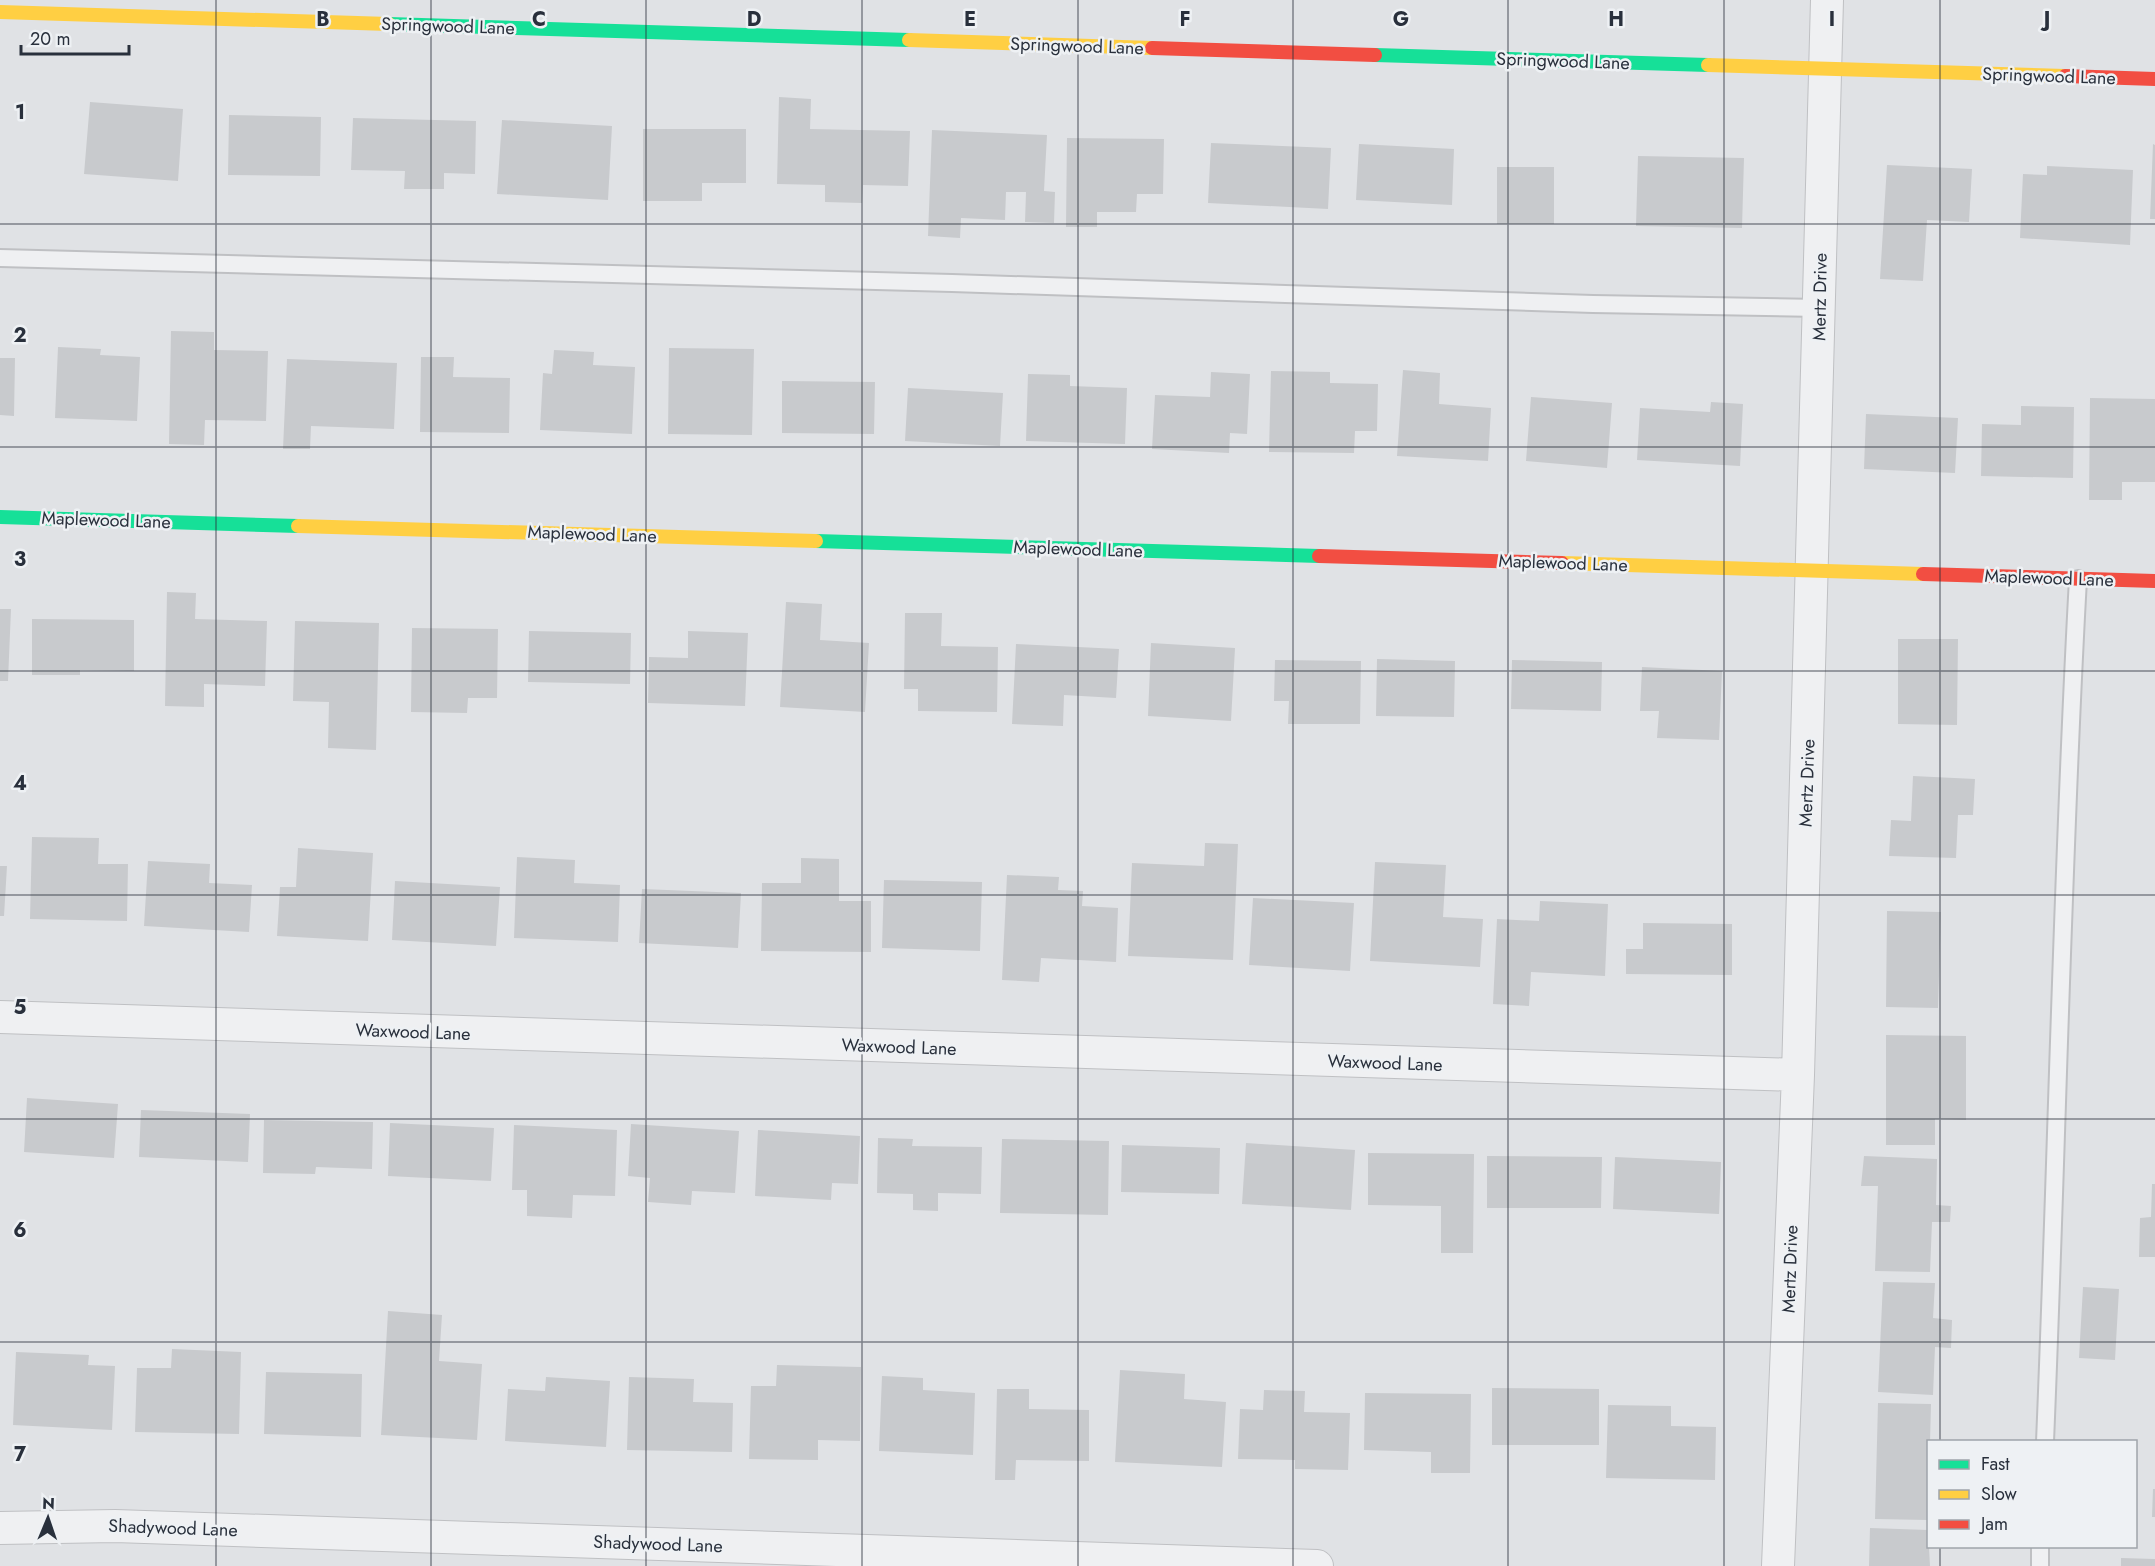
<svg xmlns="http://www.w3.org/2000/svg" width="2155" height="1566" viewBox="0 0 2155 1566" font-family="Jost,sans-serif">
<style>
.building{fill:#c8cacd}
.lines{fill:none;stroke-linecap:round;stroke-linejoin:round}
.lane-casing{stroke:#bfc0c3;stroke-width:20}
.street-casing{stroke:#bfc0c3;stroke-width:34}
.lane{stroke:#eff0f2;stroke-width:16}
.street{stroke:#eff0f2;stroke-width:32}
.fast{stroke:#16e098;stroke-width:14}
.slow{stroke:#ffcf43;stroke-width:14}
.jam{stroke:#f24e42;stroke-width:14}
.grid{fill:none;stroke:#29303c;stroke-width:1.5;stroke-opacity:0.55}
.labels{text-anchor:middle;stroke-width:5;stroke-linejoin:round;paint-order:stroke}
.street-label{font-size:18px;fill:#29303c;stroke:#eef1f4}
.grid-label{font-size:20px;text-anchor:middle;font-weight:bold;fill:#29303c;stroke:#eef1f4;stroke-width:5;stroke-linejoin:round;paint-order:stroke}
</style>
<rect width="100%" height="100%" fill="#e0e2e5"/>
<!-- building -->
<path class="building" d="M 779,97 L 811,99 L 810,129 L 910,131 L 908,186 L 863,185 L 862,203 L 825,202 L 825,185 L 777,184 Z
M 90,102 L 183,109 L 178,181 L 84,174 Z
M 229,115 L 321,117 L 320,176 L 228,175 Z
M 353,118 L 476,121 L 475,174 L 444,173 L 444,189 L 404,189 L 405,171 L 351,170 Z
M 502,120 L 612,126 L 608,200 L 497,194 Z
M 643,129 L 746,129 L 746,183 L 702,183 L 702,201 L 643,201 Z
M 932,130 L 1047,135 L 1044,191 L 1055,192 L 1054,223 L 1025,222 L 1026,192 L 1006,192 L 1005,220 L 961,218 L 960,238 L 928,236 Z
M 1067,138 L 1164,139 L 1163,194 L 1137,194 L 1136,212 L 1097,212 L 1097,227 L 1066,227 Z
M 1211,143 L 1331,148 L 1328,209 L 1208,203 Z
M 1359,144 L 1454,149 L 1452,205 L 1356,200 Z
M 2153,144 L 2155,145 L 2155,219 L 2150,219 Z
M 1638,156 L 1744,158 L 1742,228 L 1636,226 Z
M 1887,165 L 1972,169 L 1969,222 L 1927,220 L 1923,281 L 1880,279 Z
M 2047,166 L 2133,170 L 2130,245 L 2020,238 L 2023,174 L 2047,175 Z
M 1497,167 L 1554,167 L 1554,224 L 1497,224 Z
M 171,331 L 214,332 L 214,350 L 268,351 L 266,421 L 205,420 L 204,445 L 169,444 Z
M 58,347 L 101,349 L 100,355 L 140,357 L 137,421 L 55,418 Z
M 669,348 L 754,349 L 752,435 L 668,434 Z
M 554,350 L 594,352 L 593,365 L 635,367 L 632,434 L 540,430 L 543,373 L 552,374 Z
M 421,357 L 454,357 L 453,377 L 510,378 L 509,433 L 420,432 Z
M 0,358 L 15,358 L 14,416 L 0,415 Z
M 287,359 L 397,363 L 394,429 L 311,426 L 310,449 L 283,449 Z
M 1403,370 L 1440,373 L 1439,404 L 1491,408 L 1488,461 L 1397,456 Z
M 1271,371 L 1330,372 L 1330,383 L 1378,384 L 1377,431 L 1355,431 L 1354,453 L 1269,452 Z
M 1211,372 L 1250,374 L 1247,434 L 1230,433 L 1229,453 L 1152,449 L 1155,395 L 1210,397 Z
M 1028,374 L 1070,375 L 1070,386 L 1127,388 L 1125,444 L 1026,441 Z
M 782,381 L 875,382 L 874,434 L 782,433 Z
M 908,388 L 1003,393 L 1000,446 L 905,441 Z
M 1531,397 L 1612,403 L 1607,468 L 1526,461 Z
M 2090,398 L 2155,399 L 2155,482 L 2122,482 L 2122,500 L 2089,500 Z
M 1711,402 L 1743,404 L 1740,466 L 1637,460 L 1640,408 L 1710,412 Z
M 2021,406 L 2074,407 L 2073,478 L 1981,476 L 1982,424 L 2021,425 Z
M 1866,414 L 1958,418 L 1955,473 L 1864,469 Z
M 167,592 L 196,593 L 195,619 L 267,621 L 265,686 L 204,684 L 204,707 L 165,706 Z
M 786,602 L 822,604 L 820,640 L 869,643 L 865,712 L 780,707 Z
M 0,609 L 11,609 L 8,681 L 0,681 Z
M 905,613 L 942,613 L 941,646 L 998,647 L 997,712 L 918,711 L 918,689 L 904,689 Z
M 32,619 L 134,620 L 134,671 L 80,670 L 80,675 L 32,675 Z
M 295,621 L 379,623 L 376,750 L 328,748 L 329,702 L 293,701 Z
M 412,628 L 498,629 L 497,698 L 468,698 L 467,713 L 411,712 Z
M 529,631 L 631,633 L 630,684 L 528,682 Z
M 688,631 L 748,633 L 745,706 L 648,703 L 649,657 L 688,658 Z
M 1898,639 L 1958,639 L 1957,725 L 1898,724 Z
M 1151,643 L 1235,648 L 1231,721 L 1148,716 Z
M 1016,644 L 1119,649 L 1116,698 L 1064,695 L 1063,726 L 1012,724 Z
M 1377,659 L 1455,661 L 1454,717 L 1376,716 Z
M 1275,660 L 1361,661 L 1360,724 L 1288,724 L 1289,701 L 1274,701 Z
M 1512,660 L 1602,662 L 1601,711 L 1511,709 Z
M 1642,667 L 1722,671 L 1719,740 L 1657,738 L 1659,711 L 1640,711 Z
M 1913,776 L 1975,779 L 1973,815 L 1958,815 L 1956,858 L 1889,856 L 1891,820 L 1911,821 Z
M 32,837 L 99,838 L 98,864 L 128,864 L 127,921 L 30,919 Z
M 1205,843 L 1238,844 L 1233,960 L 1128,956 L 1132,863 L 1204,866 Z
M 298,848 L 373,853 L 368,941 L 277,936 L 280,887 L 296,887 Z
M 517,857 L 575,860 L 574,883 L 620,885 L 618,942 L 514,938 Z
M 801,858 L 839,859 L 839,901 L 871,901 L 871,952 L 761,951 L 762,883 L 801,883 Z
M 148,861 L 210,864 L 209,883 L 252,885 L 249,932 L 144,926 Z
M 1375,862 L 1446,865 L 1443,917 L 1483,919 L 1480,967 L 1370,961 Z
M 0,866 L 7,866 L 4,916 L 0,916 Z
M 1007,875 L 1059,877 L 1058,890 L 1083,891 L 1082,906 L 1118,908 L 1116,962 L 1041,958 L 1039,982 L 1002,980 Z
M 884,880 L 982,882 L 980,951 L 882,948 Z
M 395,881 L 500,887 L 496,946 L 392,940 Z
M 642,889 L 741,893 L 738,948 L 639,943 Z
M 1253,898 L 1354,903 L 1350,971 L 1249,965 Z
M 1540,901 L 1608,904 L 1605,976 L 1531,972 L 1529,1006 L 1493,1004 L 1497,919 L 1539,921 Z
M 1887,911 L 1941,912 L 1938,1008 L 1886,1007 Z
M 1643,923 L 1732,924 L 1732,975 L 1626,974 L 1626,949 L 1643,949 Z
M 1886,1035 L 1966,1036 L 1966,1120 L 1935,1119 L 1935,1145 L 1886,1145 Z
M 27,1098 L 118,1104 L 114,1158 L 24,1152 Z
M 141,1110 L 250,1114 L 248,1162 L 139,1157 Z
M 264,1120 L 373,1122 L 372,1169 L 316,1167 L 315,1174 L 263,1173 Z
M 390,1123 L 494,1128 L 491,1181 L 388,1176 Z
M 631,1124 L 739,1131 L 735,1193 L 692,1191 L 691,1205 L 648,1202 L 650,1178 L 628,1176 Z
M 514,1125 L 617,1130 L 615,1196 L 573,1195 L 572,1218 L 527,1216 L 527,1190 L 512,1190 Z
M 758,1130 L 860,1136 L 858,1184 L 832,1183 L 831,1200 L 755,1196 Z
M 878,1138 L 913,1139 L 912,1146 L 982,1147 L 981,1194 L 938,1193 L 938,1211 L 913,1210 L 913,1194 L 877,1193 Z
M 1002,1139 L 1109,1141 L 1108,1215 L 1000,1213 Z
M 1246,1143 L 1355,1150 L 1351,1210 L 1242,1204 Z
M 1122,1145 L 1220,1148 L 1219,1194 L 1121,1192 Z
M 1368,1153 L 1474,1154 L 1473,1253 L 1441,1253 L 1441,1206 L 1368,1205 Z
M 1487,1156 L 1602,1157 L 1601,1208 L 1487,1208 Z
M 1864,1156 L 1937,1159 L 1936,1205 L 1951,1206 L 1950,1222 L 1932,1222 L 1930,1272 L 1875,1271 L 1878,1186 L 1861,1186 Z
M 1615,1157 L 1721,1162 L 1719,1214 L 1613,1209 Z
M 2152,1184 L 2155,1184 L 2155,1257 L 2139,1257 L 2140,1218 L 2151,1217 Z
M 1883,1282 L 1935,1283 L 1933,1318 L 1952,1320 L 1951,1348 L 1935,1347 L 1933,1395 L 1878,1392 Z
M 2083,1287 L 2119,1289 L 2115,1360 L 2079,1358 Z
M 388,1311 L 442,1315 L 439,1361 L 482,1364 L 477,1440 L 381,1435 Z
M 172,1349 L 241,1352 L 239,1434 L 135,1432 L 137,1368 L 171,1368 Z
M 16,1352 L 89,1355 L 88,1365 L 115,1366 L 112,1430 L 13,1425 Z
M 777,1365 L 861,1367 L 860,1441 L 818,1440 L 818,1460 L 749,1459 L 751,1386 L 776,1386 Z
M 1120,1370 L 1185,1374 L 1184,1399 L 1226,1402 L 1222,1467 L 1115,1462 Z
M 266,1372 L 362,1374 L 361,1437 L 264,1434 Z
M 882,1376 L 923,1378 L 923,1390 L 975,1393 L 973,1455 L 879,1451 Z
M 546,1377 L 610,1381 L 606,1447 L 505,1441 L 508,1389 L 545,1391 Z
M 629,1377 L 694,1379 L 693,1402 L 733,1403 L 732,1452 L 627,1450 Z
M 1492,1388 L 1599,1389 L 1599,1445 L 1492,1445 Z
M 997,1389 L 1029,1389 L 1029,1409 L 1089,1410 L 1089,1461 L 1016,1460 L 1015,1480 L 995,1480 Z
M 1264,1390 L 1305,1391 L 1304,1412 L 1350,1413 L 1348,1470 L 1295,1469 L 1295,1460 L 1238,1459 L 1240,1409 L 1263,1410 Z
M 1365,1393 L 1471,1394 L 1470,1473 L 1431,1473 L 1431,1452 L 1364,1450 Z
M 1878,1403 L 1931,1404 L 1928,1520 L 1875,1519 Z
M 1608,1405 L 1671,1406 L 1671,1426 L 1716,1427 L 1715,1480 L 1606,1478 Z
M 2153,1489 L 2155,1489 L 2155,1517 L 2152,1517 Z
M 1870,1528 L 1928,1530 L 1930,1566 L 1869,1566 Z
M 2121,1558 L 2155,1559 L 2155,1566 L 2121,1566 Z"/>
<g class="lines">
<defs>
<path id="lane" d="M 0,258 L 952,283 L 1593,304 L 1819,308
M 2045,1442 C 2057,1154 2062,866 2078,579
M 2040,1566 L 2040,1546"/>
<path id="street" d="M 0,1017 L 1798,1075
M 0,1528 L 115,1526 L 1317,1566
M 1778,1566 L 1798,1075 L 1827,0"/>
</defs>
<!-- lane casing -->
<use href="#lane" class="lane-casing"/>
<!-- street casing -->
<use href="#street" class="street-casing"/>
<!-- lane -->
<use href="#lane" class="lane"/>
<!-- street -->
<use href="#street" class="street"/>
<!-- fast -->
<path class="fast" d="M 389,24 L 909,40
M 1375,55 L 1708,65
M 0,517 L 298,526
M 816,541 L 1319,556"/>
<!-- slow -->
<path class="slow" d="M 0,12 L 389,24
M 909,40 L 1152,48
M 1708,65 L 2065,76
M 298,526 L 816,541
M 1562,563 L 1923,574"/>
<!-- jam -->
<path class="jam" d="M 1152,48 L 1375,55
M 2065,76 L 2155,79
M 1319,556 L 1562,563
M 1923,574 L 2155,581"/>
</g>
<!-- grid -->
<path class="grid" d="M 216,0 L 216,1566M 431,0 L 431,1566M 646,0 L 646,1566M 862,0 L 862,1566M 1078,0 L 1078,1566M 1293,0 L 1293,1566M 1508,0 L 1508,1566M 1724,0 L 1724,1566M 1940,0 L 1940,1442M 0,224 L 2155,224M 0,447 L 2155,447M 0,671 L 2155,671M 0,895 L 2155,895M 0,1119 L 2155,1119M 0,1342 L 2155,1342M 1940,1546 L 1940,1566"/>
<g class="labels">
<!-- street labels -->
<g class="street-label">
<text transform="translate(448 26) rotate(2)" y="6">Springwood Lane</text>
<text transform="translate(1077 46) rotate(2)" y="6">Springwood Lane</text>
<text transform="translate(1563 61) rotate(2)" y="6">Springwood Lane</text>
<text transform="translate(2049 76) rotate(2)" y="6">Springwood Lane</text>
<text transform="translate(1820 297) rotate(-89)" y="6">Mertz Drive</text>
<text transform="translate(106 520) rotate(2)" y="6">Maplewood Lane</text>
<text transform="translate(592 534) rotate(2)" y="6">Maplewood Lane</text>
<text transform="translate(1078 549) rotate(2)" y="6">Maplewood Lane</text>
<text transform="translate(1563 563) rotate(2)" y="6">Maplewood Lane</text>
<text transform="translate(2049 578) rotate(2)" y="6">Maplewood Lane</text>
<text transform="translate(1807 783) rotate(-88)" y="6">Mertz Drive</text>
<text transform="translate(413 1032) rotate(2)" y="6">Waxwood Lane</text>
<text transform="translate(899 1047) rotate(2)" y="6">Waxwood Lane</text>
<text transform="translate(1385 1063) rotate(2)" y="6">Waxwood Lane</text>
<text transform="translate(1790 1269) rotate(-88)" y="6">Mertz Drive</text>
<text transform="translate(173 1528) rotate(2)" y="6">Shadywood Lane</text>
<text transform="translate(658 1544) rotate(2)" y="6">Shadywood Lane</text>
</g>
</g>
<g class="grid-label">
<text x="323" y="26">B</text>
<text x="539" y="26">C</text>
<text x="754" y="26">D</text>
<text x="970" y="26">E</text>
<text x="1185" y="26">F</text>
<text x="1401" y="26">G</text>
<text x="1616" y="26">H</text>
<text x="1832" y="26">I</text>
<text x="2047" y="26">J</text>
<text x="20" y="119">1</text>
<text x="20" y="342">2</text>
<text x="20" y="566">3</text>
<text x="20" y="790">4</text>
<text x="20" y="1014">5</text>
<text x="20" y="1237">6</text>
<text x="20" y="1461">7</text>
</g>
<!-- legend -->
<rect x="1927" y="1440" width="210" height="108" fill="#eef1f4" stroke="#9fa4aa" stroke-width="1.5"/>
<rect x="1939" y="1460" width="30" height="9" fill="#16e098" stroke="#9fa4aa" stroke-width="1.5"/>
<text x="1981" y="1470" font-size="18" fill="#29303c">Fast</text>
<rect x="1939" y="1490" width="30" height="9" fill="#ffcf43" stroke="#9fa4aa" stroke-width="1.5"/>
<text x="1981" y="1500" font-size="18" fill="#29303c">Slow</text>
<rect x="1939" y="1520" width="30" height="9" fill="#f24e42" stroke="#9fa4aa" stroke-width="1.5"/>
<text x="1981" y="1530" font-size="18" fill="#29303c">Jam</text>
<!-- north arrow -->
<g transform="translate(48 1518) rotate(2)" stroke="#eef1f4" stroke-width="4.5" paint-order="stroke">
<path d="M0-4.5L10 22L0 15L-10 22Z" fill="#29303c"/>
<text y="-9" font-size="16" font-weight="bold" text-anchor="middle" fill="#29303c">N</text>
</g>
<!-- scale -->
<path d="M21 45v9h108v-9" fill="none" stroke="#29303c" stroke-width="3"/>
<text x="30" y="45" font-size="18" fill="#29303c" stroke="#eef1f4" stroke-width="4.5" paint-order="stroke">20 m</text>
</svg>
